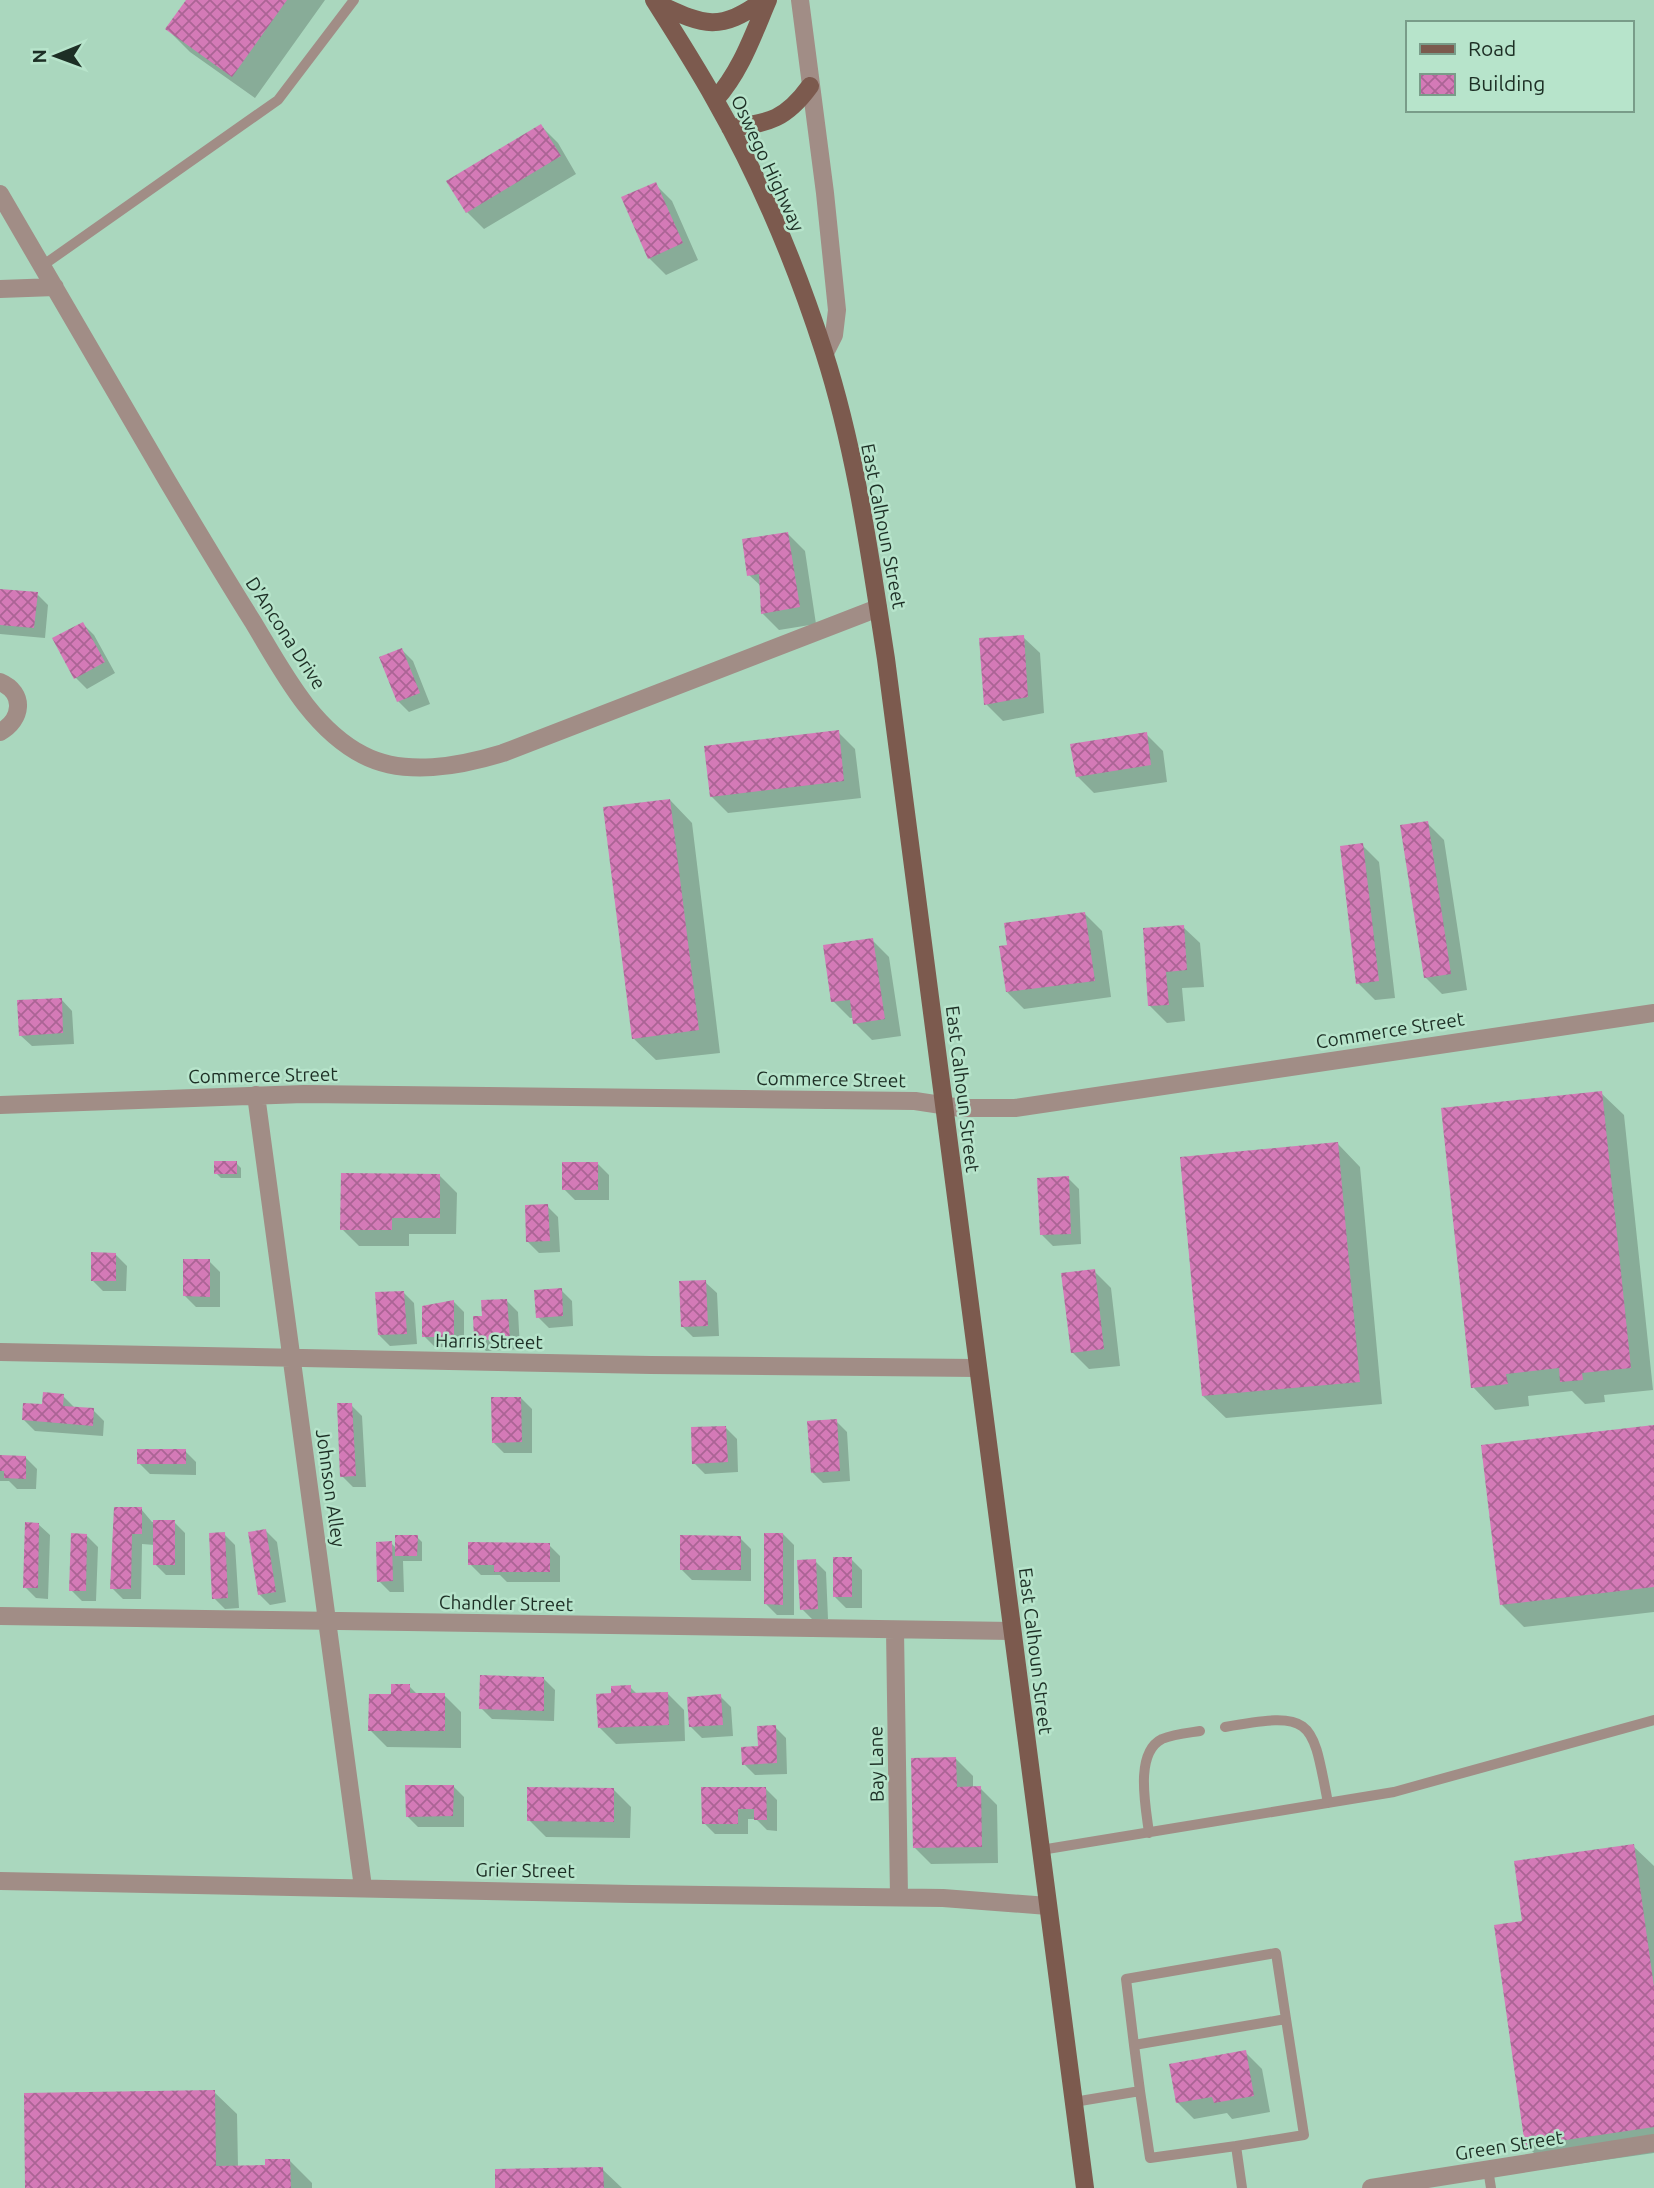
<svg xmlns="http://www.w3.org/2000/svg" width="1654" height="2188" viewBox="0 0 1654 2188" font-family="Ubuntu,sans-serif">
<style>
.shadow{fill:#0003}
.building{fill:url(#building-cross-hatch)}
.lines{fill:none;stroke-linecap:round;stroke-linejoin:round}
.service{stroke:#a18d86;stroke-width:10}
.minor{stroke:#a18d86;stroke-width:18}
.primary{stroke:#7c5a4e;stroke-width:18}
.labels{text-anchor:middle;stroke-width:5;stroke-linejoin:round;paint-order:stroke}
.street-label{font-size:19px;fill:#1d2f25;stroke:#b7e4cb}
</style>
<defs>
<pattern id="building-cross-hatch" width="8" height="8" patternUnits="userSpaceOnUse" patternTransform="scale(1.75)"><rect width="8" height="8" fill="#d47ab7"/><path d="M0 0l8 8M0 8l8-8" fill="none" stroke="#ab6495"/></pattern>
</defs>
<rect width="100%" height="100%" fill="#aad7be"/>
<!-- shadow -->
<path class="shadow" d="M 188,0 L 325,0 L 255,98 L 190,52 L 167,29 Z
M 541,126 L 558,143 L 576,174 L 484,229 L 467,212 Z
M 655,184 L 672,201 L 698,260 L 666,275 L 649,258 Z
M 788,534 L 805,551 L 816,624 L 779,630 L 762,613 L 762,587 L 749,575 Z
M 0,591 L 37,594 L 48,605 L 45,638 L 0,634 Z
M 83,624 L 94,635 L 115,673 L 87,689 L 76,678 Z
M 1023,637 L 1040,653 L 1044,713 L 1003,721 L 986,704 Z
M 402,650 L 413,661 L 430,704 L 409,712 L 398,701 Z
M 838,732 L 855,749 L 861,798 L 728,813 L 711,796 Z
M 1146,734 L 1163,751 L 1167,782 L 1094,793 L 1077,776 Z
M 670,800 L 692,823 L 720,1053 L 656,1060 L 633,1038 Z
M 1427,823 L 1444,840 L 1467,990 L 1442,994 L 1425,977 Z
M 1362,845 L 1379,862 L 1395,998 L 1375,1000 L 1358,983 Z
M 1085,914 L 1102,931 L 1111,997 L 1024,1009 L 1007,992 L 1009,946 Z
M 1183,927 L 1200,943 L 1204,987 L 1182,988 L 1185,1021 L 1167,1023 L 1150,1006 Z
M 872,940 L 889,957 L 901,1036 L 872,1040 L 855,1023 L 854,1018 L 850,1018 L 833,1001 Z
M 61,999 L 72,1011 L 74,1044 L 32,1046 L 20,1035 Z
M 1601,1093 L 1624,1115 L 1653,1390 L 1604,1395 L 1605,1402 L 1585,1404 L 1572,1391 L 1528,1396 L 1529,1406 L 1495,1410 L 1473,1387 Z
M 1338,1144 L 1360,1167 L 1382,1404 L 1226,1418 L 1203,1396 Z
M 236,1163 L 241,1168 L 241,1178 L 221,1178 L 216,1173 Z
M 598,1164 L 609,1175 L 609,1200 L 575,1200 L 564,1189 Z
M 440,1176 L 457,1193 L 456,1234 L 409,1234 L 409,1246 L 359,1246 L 342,1229 Z
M 1068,1178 L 1079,1189 L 1081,1244 L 1053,1246 L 1042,1235 Z
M 547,1206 L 558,1217 L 560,1252 L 539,1253 L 528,1242 Z
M 116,1255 L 127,1266 L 126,1291 L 103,1291 L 92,1280 Z
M 209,1261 L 220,1272 L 220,1307 L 196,1307 L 185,1296 Z
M 1094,1271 L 1111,1288 L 1120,1366 L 1089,1369 L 1072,1352 Z
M 705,1282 L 717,1293 L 719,1336 L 693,1337 L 682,1326 Z
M 561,1290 L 572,1301 L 573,1326 L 549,1328 L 538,1317 Z
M 403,1292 L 414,1303 L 417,1344 L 390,1346 L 379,1335 Z
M 507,1301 L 518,1312 L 520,1349 L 486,1351 L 475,1339 L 484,1318 Z
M 454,1302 L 464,1312 L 464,1347 L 435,1347 L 424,1336 Z
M 63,1396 L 74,1407 L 93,1410 L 104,1421 L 103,1436 L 35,1431 L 24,1420 Z
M 521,1398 L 532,1409 L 532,1453 L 504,1453 L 493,1442 Z
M 351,1405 L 362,1416 L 366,1487 L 353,1487 L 342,1476 Z
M 836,1421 L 847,1432 L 850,1481 L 823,1483 L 812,1472 Z
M 1654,1426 L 1654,1612 L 1524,1627 L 1502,1605 Z
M 726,1428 L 737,1439 L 738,1472 L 705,1474 L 694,1463 Z
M 185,1451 L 196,1462 L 196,1475 L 150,1474 L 139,1463 Z
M 0,1457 L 26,1458 L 37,1469 L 36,1489 L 17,1489 L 9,1481 L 0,1481 Z
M 141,1509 L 152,1522 L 174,1522 L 185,1533 L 185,1575 L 166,1575 L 155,1564 L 155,1545 L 142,1544 L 141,1599 L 123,1599 L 112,1588 Z
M 38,1524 L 50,1535 L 48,1599 L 36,1598 L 25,1587 Z
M 266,1531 L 277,1542 L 286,1602 L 270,1605 L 259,1594 Z
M 224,1534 L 235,1545 L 239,1608 L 225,1609 L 214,1598 Z
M 783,1534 L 794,1545 L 794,1615 L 777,1615 L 766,1604 Z
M 87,1536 L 98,1547 L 96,1601 L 82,1601 L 71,1590 Z
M 417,1537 L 422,1542 L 422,1561 L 403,1561 L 404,1592 L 390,1592 L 379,1581 L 391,1543 L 397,1549 Z
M 740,1538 L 751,1549 L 751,1581 L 692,1580 L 681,1569 Z
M 549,1545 L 560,1556 L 560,1582 L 507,1582 L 500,1575 L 481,1575 L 470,1564 Z
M 851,1559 L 862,1570 L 862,1608 L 846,1608 L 835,1597 Z
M 815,1561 L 826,1572 L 828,1619 L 813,1620 L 802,1609 Z
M 544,1679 L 555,1690 L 554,1721 L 492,1719 L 481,1708 Z
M 409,1686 L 418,1695 L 444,1695 L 461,1712 L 461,1748 L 387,1747 L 370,1730 L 392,1695 Z
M 630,1687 L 638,1695 L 667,1693 L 684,1710 L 685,1741 L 616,1744 L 599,1727 L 613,1695 Z
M 720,1696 L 731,1707 L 733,1736 L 702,1738 L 691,1727 Z
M 775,1727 L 786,1738 L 787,1774 L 755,1775 L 744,1764 Z
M 956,1759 L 973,1776 L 973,1788 L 980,1788 L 997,1805 L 998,1863 L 931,1864 L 914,1847 Z
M 453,1786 L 464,1797 L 464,1827 L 418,1827 L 407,1816 Z
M 766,1789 L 777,1800 L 777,1831 L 767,1830 L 756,1819 L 748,1819 L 748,1834 L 715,1834 L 704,1823 Z
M 614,1790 L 631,1807 L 630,1838 L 546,1837 L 529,1820 Z
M 1633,1846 L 1654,1866 L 1654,2153 L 1549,2168 L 1526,2145 L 1524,1922 Z
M 1245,2052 L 1262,2069 L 1270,2112 L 1232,2119 L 1227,2113 L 1194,2119 L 1177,2102 Z
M 214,2092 L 237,2114 L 238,2167 L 267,2167 L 289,2160 L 312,2183 L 312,2188 L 27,2188 Z
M 602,2169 L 622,2188 L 497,2188 Z"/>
<!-- building -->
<path class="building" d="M 186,0 L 287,0 L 232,77 L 165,29 Z
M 541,124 L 561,156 L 466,213 L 446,181 Z
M 656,182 L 683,243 L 648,259 L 621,197 Z
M 788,532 L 800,607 L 761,614 L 759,574 L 747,576 L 742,539 Z
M 0,589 L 38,592 L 34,628 L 0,625 Z
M 83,622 L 105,662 L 74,679 L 52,638 Z
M 1024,635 L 1028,697 L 984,705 L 979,638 Z
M 402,648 L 420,693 L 397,702 L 379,657 Z
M 839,730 L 844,781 L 710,797 L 704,746 Z
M 1147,732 L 1151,765 L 1076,777 L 1070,744 Z
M 670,799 L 699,1030 L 632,1039 L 603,807 Z
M 1428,821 L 1451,974 L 1424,978 L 1400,825 Z
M 1363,843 L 1379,981 L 1356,984 L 1340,846 Z
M 1085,912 L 1095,981 L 1006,992 L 999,946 L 1007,945 L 1004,923 Z
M 1184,925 L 1187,970 L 1166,972 L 1169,1005 L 1148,1006 L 1143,928 Z
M 873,938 L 885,1019 L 853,1024 L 850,1000 L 831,1002 L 823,945 Z
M 62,998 L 63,1033 L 19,1036 L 17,1000 Z
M 1602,1091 L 1631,1368 L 1582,1373 L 1583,1380 L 1560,1382 L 1559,1368 L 1506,1374 L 1508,1384 L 1471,1388 L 1441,1108 Z
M 1338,1142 L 1360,1382 L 1202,1396 L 1180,1157 Z
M 214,1161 L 237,1161 L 237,1174 L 214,1174 Z
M 562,1162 L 598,1162 L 598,1190 L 562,1190 Z
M 341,1173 L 440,1174 L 440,1218 L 392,1218 L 392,1230 L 340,1230 Z
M 1069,1176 L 1071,1234 L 1040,1235 L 1037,1178 Z
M 548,1204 L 550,1241 L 526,1242 L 525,1205 Z
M 91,1252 L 116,1253 L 116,1281 L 91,1281 Z
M 183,1259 L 210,1259 L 210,1297 L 183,1296 Z
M 1095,1269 L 1104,1349 L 1071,1353 L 1061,1273 Z
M 706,1280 L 708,1326 L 681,1327 L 679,1281 Z
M 562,1288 L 563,1316 L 536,1318 L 534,1290 Z
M 404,1291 L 407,1334 L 378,1335 L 375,1292 Z
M 507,1299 L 510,1339 L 474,1340 L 473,1316 L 482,1316 L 481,1300 Z
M 454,1300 L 454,1337 L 422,1337 L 422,1306 Z
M 43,1392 L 64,1394 L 63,1406 L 94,1408 L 93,1426 L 22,1420 L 23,1403 L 42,1404 Z
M 491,1397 L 521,1397 L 522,1442 L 492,1443 Z
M 337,1403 L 352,1403 L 356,1476 L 340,1477 Z
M 837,1419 L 840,1471 L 811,1473 L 807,1421 Z
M 1654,1425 L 1654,1587 L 1500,1605 L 1481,1445 Z
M 726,1426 L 728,1462 L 692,1464 L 691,1427 Z
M 137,1449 L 186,1449 L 186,1464 L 137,1464 Z
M 0,1455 L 26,1456 L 26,1479 L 4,1478 L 4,1471 L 0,1471 Z
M 114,1507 L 142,1507 L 142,1534 L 132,1534 L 131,1589 L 110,1589 Z
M 153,1520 L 175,1520 L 175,1565 L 153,1565 Z
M 25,1522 L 39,1523 L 38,1588 L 23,1588 Z
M 266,1529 L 276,1592 L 258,1595 L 248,1532 Z
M 225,1532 L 228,1598 L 212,1599 L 209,1533 Z
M 71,1533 L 87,1534 L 86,1591 L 69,1591 Z
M 764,1533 L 783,1533 L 783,1605 L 764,1604 Z
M 395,1535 L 418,1535 L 417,1556 L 395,1556 Z
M 680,1535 L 741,1536 L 741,1570 L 680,1570 Z
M 392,1541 L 393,1581 L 377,1582 L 376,1542 Z
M 468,1542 L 550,1543 L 550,1572 L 494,1572 L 494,1565 L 468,1565 Z
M 833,1557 L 852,1557 L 852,1597 L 833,1597 Z
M 816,1559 L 818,1609 L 800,1610 L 797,1560 Z
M 480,1675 L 544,1677 L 544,1711 L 479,1709 Z
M 391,1684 L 410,1684 L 410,1693 L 445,1693 L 445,1731 L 368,1731 L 369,1694 L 391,1694 Z
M 631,1685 L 631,1693 L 668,1692 L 669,1725 L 598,1728 L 596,1694 L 611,1693 L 611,1686 Z
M 721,1694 L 723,1725 L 689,1727 L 687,1697 Z
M 776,1725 L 777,1763 L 742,1765 L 741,1747 L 758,1746 L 757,1726 Z
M 956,1757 L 957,1787 L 981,1786 L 982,1847 L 913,1848 L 911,1758 Z
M 405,1785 L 454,1785 L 453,1816 L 406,1817 Z
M 527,1787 L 614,1788 L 614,1822 L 527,1821 Z
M 701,1787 L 766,1787 L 767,1820 L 754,1820 L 754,1809 L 738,1809 L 738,1824 L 702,1824 Z
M 1634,1844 L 1654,1987 L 1654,2127 L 1525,2146 L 1494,1925 L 1522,1921 L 1514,1861 Z
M 1246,2050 L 1254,2096 L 1214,2103 L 1212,2097 L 1176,2103 L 1169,2064 Z
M 215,2090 L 216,2166 L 265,2165 L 265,2159 L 290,2159 L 291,2188 L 25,2188 L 24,2093 Z
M 603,2167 L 604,2188 L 495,2188 L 495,2169 Z"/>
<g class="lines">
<!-- service -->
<path class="service" d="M 42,266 L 278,100 L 354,0
M 1225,1727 C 1314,1711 1312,1719 1328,1803
M 1149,1833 C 1146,1808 1134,1753 1162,1739 C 1174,1734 1187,1733 1200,1731
M 1041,1850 L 1394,1792 L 1654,1720
M 1134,2045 L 1126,1979 L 1276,1953 L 1286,2019
M 1140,2091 L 1134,2045 L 1286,2019 L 1304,2135 L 1236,2146
M 1074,2102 L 1140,2091 L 1150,2158 L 1236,2146 L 1242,2188
M 1488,2169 L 1491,2188"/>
<!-- minor -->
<path class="minor" d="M 800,0 L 825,193 L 837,310 L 834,335 L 825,353
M 0,194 C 56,290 112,386 168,482 C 196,529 224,576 253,622 C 282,670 311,728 363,755 C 405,777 460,766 503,753 L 878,608
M 0,289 L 55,287
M 0,682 C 26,693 22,720 0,732
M 256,1095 L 363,1887
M 0,1105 L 304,1094 L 915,1101 L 961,1108 L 1015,1108 L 1654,1013
M 0,1352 L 651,1365 L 977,1368
M 0,1616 L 1012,1631
M 895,1630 L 899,1897
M 0,1881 L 632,1894 L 943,1898 L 1048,1906
M 1371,2188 L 1654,2143"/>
<!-- primary -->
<path class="primary" d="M 654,0 C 675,33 696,66 715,100 C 759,177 797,268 824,352 C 856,452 870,556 886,659 L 1085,2188
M 656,3 C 704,25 718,33 764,0
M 715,100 C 741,71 753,35 768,0
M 730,128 C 770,123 786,119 810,86"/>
</g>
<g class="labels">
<!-- street labels -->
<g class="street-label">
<text transform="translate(768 163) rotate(65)" y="7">Oswego Highway</text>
<text transform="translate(884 526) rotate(79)" y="7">East Calhoun Street</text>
<text transform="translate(286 633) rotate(57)" y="7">D'Ancona Drive</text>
<text transform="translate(1390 1030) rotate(-9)" y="7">Commerce Street</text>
<text transform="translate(263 1075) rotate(-1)" y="7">Commerce Street</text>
<text transform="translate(831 1079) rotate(1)" y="7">Commerce Street</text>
<text transform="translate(963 1089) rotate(83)" y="7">East Calhoun Street</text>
<text transform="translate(489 1341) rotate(1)" y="7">Harris Street</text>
<text transform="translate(331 1488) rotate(82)" y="7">Johnson Alley</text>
<text transform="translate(506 1603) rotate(1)" y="7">Chandler Street</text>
<text transform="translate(1036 1651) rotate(83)" y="7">East Calhoun Street</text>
<text transform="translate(876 1764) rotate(-91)" y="7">Bay Lane</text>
<text transform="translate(525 1870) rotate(1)" y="7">Grier Street</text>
<text transform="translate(1509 2145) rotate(-9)" y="7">Green Street</text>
</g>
</g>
<!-- legend -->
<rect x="1406" y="21" width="228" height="91" fill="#b7e4cb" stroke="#799c89" stroke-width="2"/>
<rect x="1420" y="44" width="35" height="10" fill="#7c5a4e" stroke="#799c89" stroke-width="2"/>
<text x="1468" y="56" font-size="21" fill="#1d2f25">Road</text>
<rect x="1420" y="74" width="35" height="21" fill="url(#building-cross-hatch)" stroke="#799c89" stroke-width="2"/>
<text x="1468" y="91" font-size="21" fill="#1d2f25">Building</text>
<!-- north arrow -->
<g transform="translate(56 56) rotate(269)" stroke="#b7e4cb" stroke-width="5" paint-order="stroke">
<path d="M0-5L12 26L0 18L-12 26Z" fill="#1d2f25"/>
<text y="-10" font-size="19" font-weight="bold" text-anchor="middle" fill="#1d2f25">N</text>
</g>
</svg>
